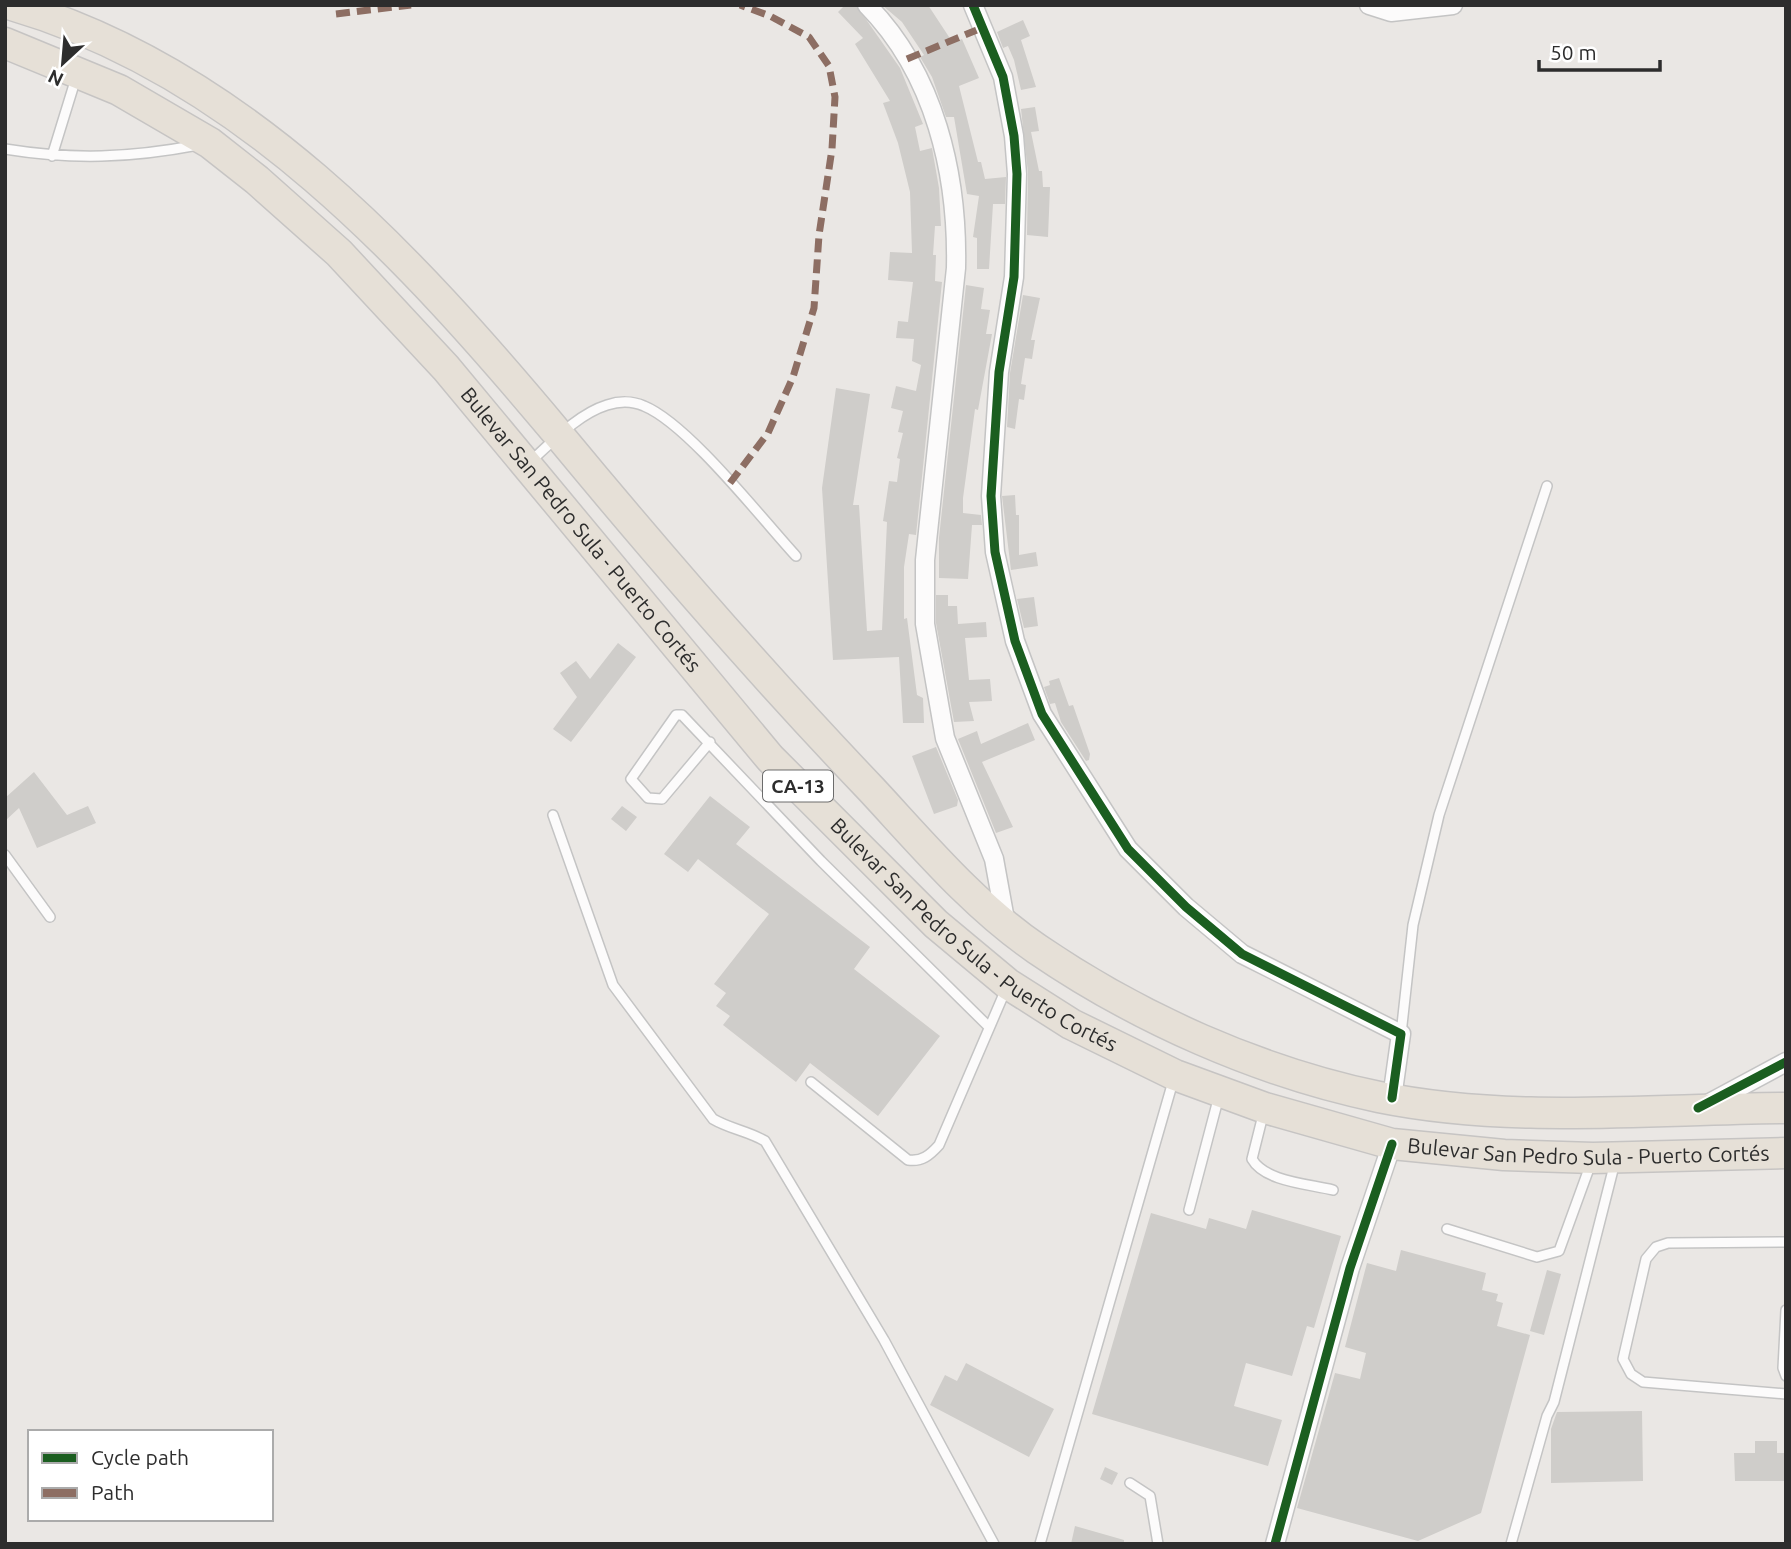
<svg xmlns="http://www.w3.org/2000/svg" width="1791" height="1549" viewBox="0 0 1791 1549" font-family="Ubuntu,sans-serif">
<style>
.building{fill:#cfcdca}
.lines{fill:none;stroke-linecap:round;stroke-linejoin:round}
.service-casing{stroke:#c4c4c4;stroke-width:12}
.minor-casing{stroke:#c4c4c4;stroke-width:21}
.trunk-casing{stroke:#c6c4c3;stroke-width:33}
.service{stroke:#fcfbfb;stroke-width:9}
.minor{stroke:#fcfbfb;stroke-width:18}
.trunk{stroke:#e6e0d7;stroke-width:30}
.quiet{stroke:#8d6e63;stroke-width:7;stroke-dasharray:14 7;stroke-linecap:butt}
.cycleway-casing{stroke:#fff;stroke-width:13}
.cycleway{stroke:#1b5e20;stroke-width:9}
.labels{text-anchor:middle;stroke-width:6;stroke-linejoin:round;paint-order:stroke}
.shield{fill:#fff;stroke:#6c6c6c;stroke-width:2}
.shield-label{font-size:19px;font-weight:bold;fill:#2d2d2d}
.street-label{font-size:21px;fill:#2d2d2d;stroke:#fff}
</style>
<rect width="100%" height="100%" fill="#eae7e4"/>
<!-- building -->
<path class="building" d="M 845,5 L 856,5 L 900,68 L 923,124 L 915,127 L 920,151 L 932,148 L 939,188 L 941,226 L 935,226 L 933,255 L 936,255 L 935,281 L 942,282 L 916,535 L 909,534 L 904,567 L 904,619 L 907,618 L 917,695 L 923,698 L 924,723 L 903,723 L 899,657 L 833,660 L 822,488 L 836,388 L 870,394 L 853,505 L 859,505 L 867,631 L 882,630 L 887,522 L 883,521 L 889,481 L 897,482 L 900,459 L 897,458 L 903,433 L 898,432 L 903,411 L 891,408 L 896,386 L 916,391 L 921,365 L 912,361 L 914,339 L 896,338 L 898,321 L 908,322 L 913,282 L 888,280 L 890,252 L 912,253 L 910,192 L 898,143 L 883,103 L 890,101 L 855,44 L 863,38 L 838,12 Z
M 882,5 L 928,5 L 953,43 L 962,39 L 979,78 L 959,86 L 978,162 L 981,162 L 985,179 L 1006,177 L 1005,204 L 993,204 L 989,269 L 977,269 L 977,238 L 973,237 L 979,196 L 967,194 L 954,117 L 946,117 L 932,77 L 920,57 L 924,55 L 902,22 Z
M 1023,20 L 1030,36 L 1021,40 L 1036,87 L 1021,90 L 1014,60 L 1008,46 L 1003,48 L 997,32 Z
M 1035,107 L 1039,131 L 1031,132 L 1039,171 L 1042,171 L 1043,187 L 1050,187 L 1048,237 L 1027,235 L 1028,173 L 1021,109 Z
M 966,285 L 984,288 L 981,309 L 990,310 L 986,334 L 992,334 L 978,410 L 975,409 L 963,498 L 963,513 L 981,515 L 982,525 L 972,525 L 968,579 L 939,578 L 939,538 Z
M 1023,295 L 1040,298 L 1031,340 L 1035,340 L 1032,359 L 1025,358 L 1021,384 L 1026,385 L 1024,400 L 1019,399 L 1015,429 L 1007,427 L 1010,373 Z
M 1015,495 L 1016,515 L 1019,515 L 1019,555 L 1036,552 L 1038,566 L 1011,570 L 1002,496 Z
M 936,595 L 948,595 L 948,606 L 957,606 L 958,624 L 986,622 L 987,637 L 965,638 L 969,680 L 990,679 L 992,701 L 969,702 L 974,721 L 954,722 L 936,623 Z
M 1034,597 L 1038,626 L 1024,628 L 1017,599 Z
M 618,643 L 636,657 L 571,742 L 553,729 L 577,697 L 560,673 L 576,661 L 590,679 Z
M 1059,678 L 1069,706 L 1073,705 L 1090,754 L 1089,760 L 1086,761 L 1061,722 L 1055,703 L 1050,704 L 1045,690 L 1044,687 L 1050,685 L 1049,681 Z
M 1028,723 L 1035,740 L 982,762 L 1013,827 L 996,833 L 958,739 L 977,731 L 981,744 Z
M 936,747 L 958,800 L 957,806 L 934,814 L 912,756 Z
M 34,772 L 67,815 L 88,806 L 96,823 L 37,848 L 19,808 L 5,821 L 5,798 Z
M 710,796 L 750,827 L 736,844 L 870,947 L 854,969 L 940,1036 L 878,1116 L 810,1063 L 796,1082 L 723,1025 L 730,1016 L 716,1006 L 726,993 L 714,984 L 769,914 L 698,859 L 688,872 L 664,854 Z
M 622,806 L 637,817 L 626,831 L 611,819 Z
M 1252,1210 L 1341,1236 L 1314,1328 L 1307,1326 L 1292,1376 L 1246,1363 L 1234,1406 L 1282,1420 L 1268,1466 L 1092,1414 L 1151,1213 L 1206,1229 L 1209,1218 L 1246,1229 Z
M 1401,1250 L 1486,1273 L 1482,1290 L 1498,1294 L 1496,1301 L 1503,1303 L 1497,1326 L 1530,1335 L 1481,1513 L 1418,1541 L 1297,1508 L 1335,1373 L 1360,1379 L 1366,1353 L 1345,1347 L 1367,1263 L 1396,1271 Z
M 1547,1270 L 1561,1274 L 1544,1335 L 1530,1331 Z
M 966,1363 L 1054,1409 L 1029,1457 L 930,1405 L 945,1375 L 957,1381 Z
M 1642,1411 L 1643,1481 L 1551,1483 L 1551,1429 L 1557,1412 Z
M 1755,1441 L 1777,1441 L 1777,1453 L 1786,1453 L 1786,1481 L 1735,1481 L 1734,1453 L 1755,1453 Z
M 1105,1467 L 1118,1473 L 1112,1485 L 1100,1479 Z
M 1075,1526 L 1124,1540 L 1124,1544 L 1071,1544 Z"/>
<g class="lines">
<defs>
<path id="service" d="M 5,149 C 73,160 130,158 198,145
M 52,156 L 76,78
M 530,462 C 552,442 578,414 607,405 C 619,401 633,401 644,406 C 688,424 761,518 796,556
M 710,742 L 662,799 L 648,798 L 631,779 L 676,715 L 682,715 L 821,861 L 989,1027
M 553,815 L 613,985 L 713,1119 C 730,1129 748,1131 765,1141 L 884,1340 L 994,1544
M 5,855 L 50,917
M 1401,1034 L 1413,925 L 1439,815 L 1547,486
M 811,1082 L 908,1160 C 922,1162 930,1155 939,1145 L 1006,989
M 1264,1111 L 1252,1159 C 1265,1182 1310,1184 1333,1190
M 1189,1210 L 1219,1096
M 1447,1229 L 1537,1257 L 1559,1251 L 1591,1163
M 1786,1242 L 1668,1243 L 1656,1247 L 1646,1259 L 1623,1359 L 1631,1374 L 1643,1382 L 1786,1394
M 1786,1310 L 1783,1368 L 1786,1376
M 1130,1483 L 1150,1496 L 1158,1544
M 1040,1544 L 1174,1078
M 1511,1544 L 1547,1416 L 1554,1402 L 1615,1162"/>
<path id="minor" d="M 867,5 C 935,74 958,174 956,268 L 925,560 L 925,624 L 945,738 L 994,859 L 1006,925
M 973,5 L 1003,77 L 1014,136 L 1017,174 L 1014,277 L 999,372 L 991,496 L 995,552 L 1015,641 L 1042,714 L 1128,849 L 1186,907 L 1242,954 L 1401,1034 L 1392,1098
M 1369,5 L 1391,12 L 1453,5
M 1706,1105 L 1786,1062
M 1275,1544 L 1350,1268 L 1392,1144"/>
<g id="trunk">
<path d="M 12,5 C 241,72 410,257 558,434 C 658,555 762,675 871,789 C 923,845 974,906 1037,949 C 1138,1018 1259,1072 1379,1097 C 1512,1124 1651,1109 1786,1108"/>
<path id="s1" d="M 5,43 L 119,90 L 210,143 L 257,180 L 339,253 L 446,368 L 770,758 L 936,924 L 1008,984 L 1071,1024 L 1175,1075 L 1265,1108 L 1392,1144 L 1504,1155 L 1593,1158 L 1786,1153"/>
</g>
</defs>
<!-- service casing -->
<use href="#service" class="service-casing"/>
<!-- minor casing -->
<use href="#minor" class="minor-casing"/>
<!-- trunk casing -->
<use href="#trunk" class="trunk-casing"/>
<!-- service -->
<use href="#service" class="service"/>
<!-- minor -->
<use href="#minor" class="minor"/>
<!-- trunk -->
<use href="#trunk" class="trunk"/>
<!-- quiet -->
<path class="quiet" d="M 336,14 L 411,5
M 907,59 L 984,27
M 730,483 L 768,433 L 793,377 L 814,308 L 819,235 L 832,149 L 835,97 L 829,66 L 809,37 L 770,16 L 740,5"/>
<defs>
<path id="cycleway" d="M 973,5 L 1003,77 L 1014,136 L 1017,174 L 1014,277 L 999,372 L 991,496 L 995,552 L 1015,641 L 1042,714 L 1128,849 L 1186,907 L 1242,954 L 1401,1034 L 1392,1098
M 1698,1108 L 1786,1062
M 1275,1544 L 1350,1268 L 1392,1144"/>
</defs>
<!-- cycleway casing -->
<use href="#cycleway" class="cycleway-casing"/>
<!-- cycleway -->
<use href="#cycleway" class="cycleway"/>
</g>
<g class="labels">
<!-- shield labels -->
<rect class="shield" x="763" y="770.5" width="70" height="31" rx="5"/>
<g class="shield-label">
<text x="798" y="793">CA-13</text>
</g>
<!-- street labels -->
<g class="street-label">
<text dy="7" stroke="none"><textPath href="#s1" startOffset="766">Bulevar San Pedro Sula - Puerto Cortés</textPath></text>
<text dy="7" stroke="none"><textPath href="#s1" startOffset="1334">Bulevar San Pedro Sula - Puerto Cortés</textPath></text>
<text dy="7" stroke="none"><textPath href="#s1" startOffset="2006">Bulevar San Pedro Sula - Puerto Cortés</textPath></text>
</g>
</g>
<!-- border -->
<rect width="1791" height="1549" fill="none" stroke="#2d2d2d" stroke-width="14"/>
<!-- legend -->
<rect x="28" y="1430" width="245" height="91" fill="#ffffff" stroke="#ababab" stroke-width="2"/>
<rect x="42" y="1453" width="35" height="10" fill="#1b5e20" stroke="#ababab" stroke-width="2"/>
<text x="91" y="1465" font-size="21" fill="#2d2d2d">Cycle path</text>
<rect x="42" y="1488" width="35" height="10" fill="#8d6e63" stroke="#ababab" stroke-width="2"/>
<text x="91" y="1500" font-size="21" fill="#2d2d2d">Path</text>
<!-- north arrow -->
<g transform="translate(63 63) rotate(206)" stroke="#ffffff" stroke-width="5" paint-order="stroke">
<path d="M0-5L12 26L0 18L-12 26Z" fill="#2d2d2d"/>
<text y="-10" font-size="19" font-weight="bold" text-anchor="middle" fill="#2d2d2d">N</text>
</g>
<!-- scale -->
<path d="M1539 60v10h121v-10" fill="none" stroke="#2d2d2d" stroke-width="3.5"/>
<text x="1550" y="60" font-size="21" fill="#2d2d2d" stroke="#ffffff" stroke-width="5" paint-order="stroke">50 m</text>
</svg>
